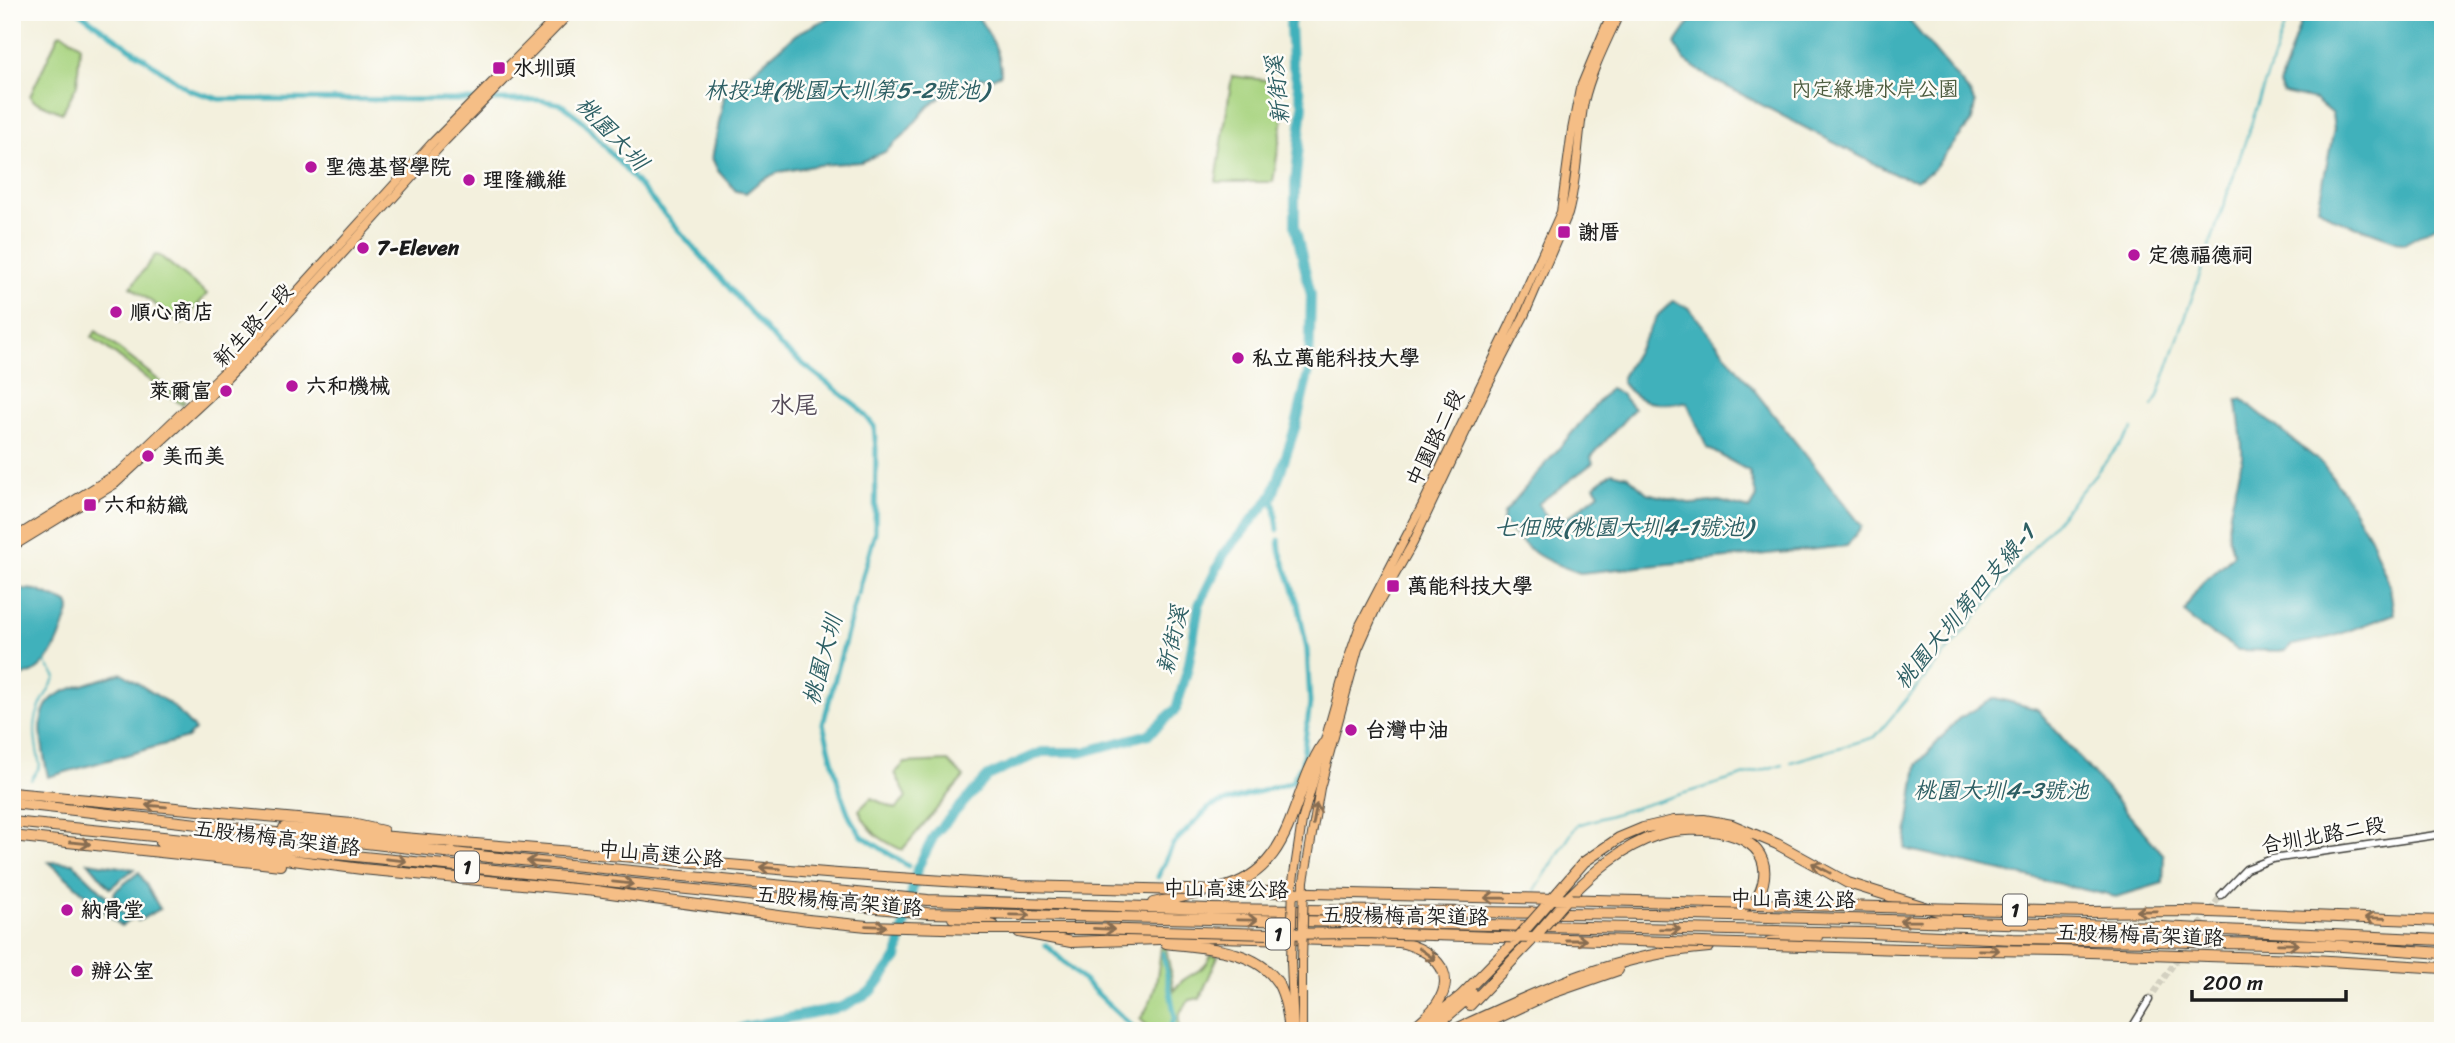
<svg xmlns="http://www.w3.org/2000/svg" width="2455" height="1043" viewBox="0 0 2455 1043" font-family="Sriracha,'LXGW WenKai TC',sans-serif">
<style>
.green{fill:#a9d481;stroke:#62784e;stroke-width:2}
.water{fill:#41b1bb;stroke:#2e666c;stroke-width:2}
.lines{fill:none;stroke-linecap:round;stroke-linejoin:round}
.stream{stroke:#41b1bb;stroke-width:2}
.canal{stroke:#41b1bb;stroke-width:5}
.river{stroke:#41b1bb;stroke-width:10}
.minor-tunnel{stroke:#d3d0c0;stroke-width:6;stroke-dasharray:6 3;stroke-linecap:butt}
.minor-casing{stroke:#3c3c39;stroke-width:9}
.major-casing{stroke:#3c3c39;stroke-width:10}
.highway-casing{stroke:#3c3c39;stroke-width:12}
.minor{stroke:#fff;stroke-width:6}
.major{stroke:#f5be86;stroke-width:8}
.highway{stroke:#f5be86;stroke-width:10}
.major-bridge-casing{stroke:#3c3c39;stroke-width:10;stroke-linecap:butt}
.highway-bridge-casing{stroke:#3c3c39;stroke-width:12;stroke-linecap:butt}
.major-bridge{stroke:#f5be86;stroke-width:8}
.highway-bridge{stroke:#f5be86;stroke-width:10}
.oneway{stroke:#886d51}
.poi-dot{fill:#b5179e;stroke:#fdfcf7;stroke-width:2.5}
.labels{text-anchor:middle;stroke-width:5;stroke-linejoin:round;paint-order:stroke}
.shield{fill:#fdfcf7;stroke:#605f5e;stroke-width:2}
.shield-label{font-size:19px;font-weight:bold;fill:#1c1c1c}
.poi-label{font-size:21px;font-weight:bold;fill:#1c1c1c;stroke:#fdfcf7;text-anchor:start}
.park-label{font-size:21px;fill:#4d5c3f;stroke:#fdfcf7}
.street-label{font-size:21px;fill:#1c1c1c;stroke:#fdfcf7}
.water-label{font-size:23px;font-style:italic;fill:#2d5f64;stroke:#fdfcf7}
.quarter-label{font-size:24px;fill:#544a58;stroke:#fdfcf7}
</style>
<rect width="100%" height="100%" fill="#fdfcf7"/>
<filter id="ink" filterUnits="userSpaceOnUse"><feTurbulence type="fractalNoise" baseFrequency=".0143" numOctaves="2"/><feDisplacementMap in="SourceGraphic" scale="14" xChannelSelector="R" yChannelSelector="G"/><feConvolveMatrix kernelMatrix="1 2 1 2 8 2 1 2 1" color-interpolation-filters="sRGB"/></filter>
<filter id="wash" filterUnits="userSpaceOnUse"><feTurbulence type="fractalNoise" baseFrequency=".00686" numOctaves="4" result="noise"/><feDisplacementMap in="SourceGraphic" scale="28" xChannelSelector="R" yChannelSelector="G"/><feGaussianBlur stdDeviation="1.57" result="paint"/><feColorMatrix in="noise" values="0 0 0 0 0 0 0 0 0 0 0 0 0 0 0 0 0 1.4 0 .05"/><feComposite in="paint" operator="in"/></filter>
<g filter="url(#wash)">
<rect width="100%" height="100%" fill="#f3f0dd"/>
<!-- green -->
<path class="green" d="M 62,33 L 80,45 L 77,85 L 62,113 L 34,101 L 30,96 L 59,34 Z
M 1232,76 L 1273,81 L 1284,111 L 1273,182 L 1216,182 Z
M 155,255 L 160,256 L 207,294 L 182,324 L 131,287 Z
M 96,331 L 171,390 L 171,392 L 185,402 L 182,405 L 92,337 Z
M 948,761 L 964,777 L 902,850 C 881,840 868,832 859,810 L 871,798 L 896,809 L 907,797 L 895,773 L 905,763 Z
M 1161,947 L 1166,947 L 1174,991 C 1184,972 1205,975 1211,955 L 1218,956 L 1200,998 L 1190,1000 C 1182,1008 1177,1015 1179,1027 L 1177,1031 L 1153,1031 L 1140,1019 C 1156,998 1158,973 1161,947 Z"/>
<!-- water -->
<path class="water" d="M 840,12 L 975,12 C 988,33 1001,49 1001,74 L 992,78 L 973,78 L 953,88 L 928,107 L 904,135 L 885,152 L 861,162 L 819,165 L 779,172 L 760,181 L 746,193 L 736,191 L 718,171 L 712,158 L 724,96 L 796,34 Z
M 1697,12 L 1902,12 L 1970,93 L 1975,104 L 1972,121 L 1931,172 L 1916,180 L 1896,175 L 1708,77 L 1684,60 L 1675,44 Z
M 2304,12 L 2443,12 L 2443,222 L 2404,244 L 2333,218 L 2318,207 L 2334,129 L 2332,114 L 2315,100 L 2283,93 L 2279,85 Z
M 1673,301 L 1689,308 L 1862,526 L 1847,546 L 1580,573 C 1541,560 1530,553 1503,522 L 1504,513 L 1610,388 L 1620,393 L 1634,409 L 1591,457 L 1593,463 L 1538,504 L 1554,528 L 1599,493 L 1594,486 L 1612,472 L 1628,476 L 1647,493 L 1693,504 L 1719,501 L 1750,509 L 1757,497 L 1749,471 L 1707,448 L 1687,402 C 1657,404 1644,408 1622,383 L 1622,377 L 1658,315 Z
M 2242,399 L 2324,465 L 2344,493 L 2371,539 L 2390,587 L 2394,614 L 2332,637 L 2293,645 L 2285,651 L 2238,650 L 2193,622 L 2185,612 C 2197,581 2214,576 2234,554 C 2219,521 2239,490 2242,456 C 2243,438 2238,418 2237,400 Z
M 12,588 L 36,590 L 68,603 L 70,608 C 63,630 55,659 34,672 C 28,675 19,676 12,678 Z
M 122,673 L 173,706 L 195,730 L 187,738 L 48,777 C 30,689 46,697 122,673 Z
M 1995,698 L 2037,709 L 2164,855 L 2163,883 L 2116,897 L 1905,849 L 1917,765 L 1958,719 Z
M 49,862 L 73,863 L 131,920 L 121,926 Z
M 88,862 L 134,869 L 110,888 Z
M 139,872 L 160,909 L 138,921 L 114,895 L 115,891 Z"/>
<g class="lines">
<!-- stream -->
<path class="stream" d="M 2209,248 L 2289,12
M 2153,406 L 2158,396 L 2206,257
M 1791,762 L 1875,737 L 2133,429
M 31,780 L 40,766 C 31,721 33,716 56,677 L 45,662
M 1535,890 L 1577,825 L 1783,764"/>
<!-- canal -->
<path class="canal" d="M 79,12 L 189,90 L 219,99 L 476,100
M 485,100 L 539,100 L 561,104 L 581,119 L 780,346 L 858,407 L 874,426 L 876,449 L 875,532 L 858,594
M 1273,495 L 1278,530
M 856,599 L 823,724 L 841,794 L 850,818 L 862,836 L 908,866
M 1158,877 L 1173,844 L 1211,806 L 1292,782 L 1302,763 L 1310,703 L 1307,650 L 1298,603 L 1280,551 L 1279,540
M 1046,945 L 1137,1031
M 1163,953 L 1175,1018 L 1168,1031"/>
<!-- river -->
<path class="river" d="M 736,1031 L 744,1027 L 842,1007 L 872,991 L 897,958 L 917,869 L 935,834 L 988,776 L 1042,752 L 1084,752 L 1149,734 L 1176,709 L 1188,668 L 1199,605 L 1224,554 L 1273,495 L 1296,425 L 1309,370 L 1311,295 L 1295,226 L 1295,185 L 1303,105 L 1292,62 L 1290,25 L 1292,12"/>
</g>
</g>
<g filter="url(#ink)">
<g class="lines">
<!-- minor-tunnel -->
<path class="minor-tunnel" d="M 2149,1000 L 2221,895"/>
<defs>
<path id="minor" d="M 2221,895 L 2246,869 L 2272,859 L 2443,834
M 2130,1031 L 2149,1000"/>
<path id="major" d="M 12,539 L 121,471 L 148,445 L 223,373 L 433,142 L 562,12
M 12,547 L 115,484 L 209,397 L 266,338 L 445,141 L 571,12
M 1293,881 L 1302,821 L 1347,663 L 1360,625 L 1422,506 L 1510,325 L 1561,212 L 1572,130 L 1580,89 L 1612,12
M 1304,881 L 1320,788 L 1358,649 L 1377,606 L 1413,543 L 1485,391 L 1524,316 L 1568,214 C 1578,178 1577,139 1584,102 C 1591,71 1607,41 1620,12
M 1291,962 L 1294,1031
M 1302,962 L 1302,1031"/>
<path id="highway" d="M 12,793 L 352,824 L 383,831
M 12,803 L 489,857 L 928,900 L 1210,909 L 1652,914 L 2161,927
M 12,822 L 927,913 L 1867,933 L 2013,939 L 2159,941
M 284,828 L 838,874
M 12,836 L 280,865
M 161,843 L 362,869 L 596,891 L 808,920
M 1218,889 C 1295,872 1289,796 1323,744
M 1559,891 L 1584,862 L 1619,838 L 1643,828 L 1674,821 L 1704,820 L 1732,825 L 1777,844 L 1848,883 L 1957,917
M 1569,897 C 1595,871 1621,847 1657,835 C 1692,823 1776,828 1763,883 C 1761,891 1757,901 1749,905 C 1738,910 1723,909 1711,910
M 1153,903 L 1204,892
M 953,918 L 994,926
M 2223,930 L 2443,940
M 1019,932 L 1071,942 L 1219,937 L 1399,942 C 1429,949 1460,970 1437,1004 C 1430,1015 1419,1023 1409,1031
M 1769,942 L 1817,937
M 1166,943 C 1202,948 1256,948 1278,983 C 1286,997 1288,1015 1290,1031
M 2220,943 L 2328,945 L 2443,953
M 1470,1005 L 1531,941
M 1421,1028 L 1461,996 L 1514,942
M 1430,1031 L 1473,994
M 1452,1031 C 1536,992 1615,954 1709,947
M 1470,1031 L 1549,994 L 1618,970"/>
</defs>
<!-- minor casing -->
<use href="#minor" class="minor-casing"/>
<!-- major casing -->
<use href="#major" class="major-casing"/>
<!-- highway casing -->
<use href="#highway" class="highway-casing"/>
<!-- minor -->
<use href="#minor" class="minor"/>
<!-- major -->
<use href="#major" class="major"/>
<!-- highway -->
<use href="#highway" class="highway"/>
<defs>
<path id="major-bridge" d="M 1291,962 L 1293,881
M 1302,962 L 1304,881"/>
<path id="highway-bridge" d="M 838,874 L 1021,886 L 2088,912 L 2183,911 L 2443,921
M 808,920 L 867,926 L 979,929 L 1091,929 L 1269,934 L 1363,933 L 1902,949 L 2060,951 L 2297,959 L 2443,968
M 2161,927 L 2223,930
M 1515,941 L 1559,891
M 1531,941 L 1569,897
M 2159,941 L 2220,943"/>
</defs>
<!-- major-bridge casing -->
<use href="#major-bridge" class="major-bridge-casing"/>
<!-- highway-bridge casing -->
<use href="#highway-bridge" class="highway-bridge-casing"/>
<!-- major-bridge -->
<use href="#major-bridge" class="major-bridge"/>
<!-- highway-bridge -->
<use href="#highway-bridge" class="highway-bridge"/>
</g>
<!-- one-way arrows -->
<defs><path id="oneway-shaft" d="M-6 0H5M1.5-3L5.5 0L1.5 3" fill="none" stroke-width="1.6" stroke-linecap="round" stroke-linejoin="round" transform="scale(1.75)"/></defs>
<g class="oneway">
<use href="#oneway-shaft" transform="translate(156 806) rotate(-175)"/>
<use href="#oneway-shaft" transform="translate(1315 814) rotate(-80)"/>
<use href="#oneway-shaft" transform="translate(80 843) rotate(6)"/>
<use href="#oneway-shaft" transform="translate(396 860) rotate(6)"/>
<use href="#oneway-shaft" transform="translate(537 862) rotate(-175)"/>
<use href="#oneway-shaft" transform="translate(770 868) rotate(-175)"/>
<use href="#oneway-shaft" transform="translate(1821 868) rotate(-151)"/>
<use href="#oneway-shaft" transform="translate(623 883) rotate(6)"/>
<use href="#oneway-shaft" transform="translate(1495 898) rotate(-179)"/>
<use href="#oneway-shaft" transform="translate(2147 911) rotate(179)"/>
<use href="#oneway-shaft" transform="translate(1020 915) rotate(1)"/>
<use href="#oneway-shaft" transform="translate(2375 918) rotate(-178)"/>
<use href="#oneway-shaft" transform="translate(1247 920) rotate(1)"/>
<use href="#oneway-shaft" transform="translate(1910 921) rotate(-179)"/>
<use href="#oneway-shaft" transform="translate(876 926) rotate(2)"/>
<use href="#oneway-shaft" transform="translate(1104 929) rotate(3)"/>
<use href="#oneway-shaft" transform="translate(1670 929) rotate(1)"/>
<use href="#oneway-shaft" transform="translate(1576 940)"/>
<use href="#oneway-shaft" transform="translate(2288 944) rotate(1)"/>
<use href="#oneway-shaft" transform="translate(1989 950) rotate(1)"/>
<use href="#oneway-shaft" transform="translate(1427 954) rotate(35)"/>
</g>
</g>
<!-- markers -->
<g class="poi-dot">
<rect x="492" y="61" width="14" height="14" rx="3.5"/>
<circle cx="311" cy="167" r="7"/>
<circle cx="469" cy="180" r="7"/>
<rect x="1557" y="225" width="14" height="14" rx="3.5"/>
<circle cx="363" cy="248" r="7"/>
<circle cx="2134" cy="255" r="7"/>
<circle cx="116" cy="312" r="7"/>
<circle cx="1238" cy="358" r="7"/>
<circle cx="292" cy="386" r="7"/>
<circle cx="226" cy="391" r="7"/>
<circle cx="148" cy="456" r="7"/>
<rect x="83" y="498" width="14" height="14" rx="3.5"/>
<rect x="1386" y="579" width="14" height="14" rx="3.5"/>
<circle cx="1351" cy="730" r="7"/>
<circle cx="67" cy="910" r="7"/>
<circle cx="77" cy="971" r="7"/>
</g>
<g class="labels">
<!-- shield labels -->
<g class="shield">
<rect x="455" y="851.5" width="24" height="31" rx="5"/>
<rect x="2003" y="894.5" width="24" height="31" rx="5"/>
<rect x="1266" y="918.5" width="24" height="31" rx="5"/>
</g>
<g class="shield-label">
<text x="467" y="874">1</text>
<text x="2015" y="917">1</text>
<text x="1278" y="941">1</text>
</g>
<!-- poi labels -->
<g class="poi-label">
<text x="513" y="75">水圳頭</text>
<text x="325" y="174">聖德基督學院</text>
<text x="483" y="187">理隆纖維</text>
<text x="1578" y="239">謝厝</text>
<text x="377" y="255">7-Eleven</text>
<text x="2148" y="262">定德福德祠</text>
<text x="130" y="319">順心商店</text>
<text x="1252" y="365">私立萬能科技大學</text>
<text x="306" y="393">六和機械</text>
<text x="212" y="398" text-anchor="end">萊爾富</text>
<text x="162" y="463">美而美</text>
<text x="104" y="512">六和紡織</text>
<text x="1407" y="593">萬能科技大學</text>
<text x="1365" y="737">台灣中油</text>
<text x="81" y="917">納骨堂</text>
<text x="91" y="978">辦公室</text>
</g>
<!-- park labels -->
<g class="park-label">
<text x="1875" y="96">內定綠塘水岸公園</text>
</g>
<!-- street labels -->
<g class="street-label">
<text transform="translate(253 325) rotate(-47)" y="7">新生路二段</text>
<text transform="translate(1435 438) rotate(-64)" y="7">中園路二段</text>
<text transform="translate(2323 835) rotate(-10)" y="7">合圳北路二段</text>
<text transform="translate(277 838) rotate(7)" y="7">五股楊梅高架道路</text>
<text transform="translate(661 854) rotate(5)" y="7">中山高速公路</text>
<text transform="translate(1226 889) rotate(1)" y="7">中山高速公路</text>
<text transform="translate(1793 899) rotate(1)" y="7">中山高速公路</text>
<text transform="translate(839 901) rotate(5)" y="7">五股楊梅高架道路</text>
<text transform="translate(1405 916) rotate(1)" y="7">五股楊梅高架道路</text>
<text transform="translate(2140 935) rotate(2)" y="7">五股楊梅高架道路</text>
</g>
<!-- water labels -->
<g class="water-label">
<text x="846" y="98">林投埤(桃園大圳第5-2號池)</text>
<text transform="translate(1277 90) rotate(-96)" y="8">新街溪</text>
<text transform="translate(612 133) rotate(46)" y="8">桃園大圳</text>
<text x="1623" y="535">七佃陂(桃園大圳4-1號池)</text>
<text transform="translate(1964 607) rotate(-50)" y="8">桃園大圳第四支線-1</text>
<text transform="translate(1172 640) rotate(-77)" y="8">新街溪</text>
<text transform="translate(822 660) rotate(-75)" y="8">桃園大圳</text>
<text x="2001" y="798">桃園大圳4-3號池</text>
</g>
<!-- quarter labels -->
<g class="quarter-label">
<text x="794" y="413">水尾</text>
</g>
</g>
<!-- margin -->
<rect width="2455" height="1043" fill="none" stroke="#fdfcf7" stroke-width="42"/>
<!-- scale -->
<path d="M2192 990v10h154v-10" fill="none" stroke="#1c1c1c" stroke-width="3.5"/>
<text x="2203" y="990" font-size="21" fill="#1c1c1c" stroke="#fdfcf7" stroke-width="5" paint-order="stroke">200 m</text>
</svg>
